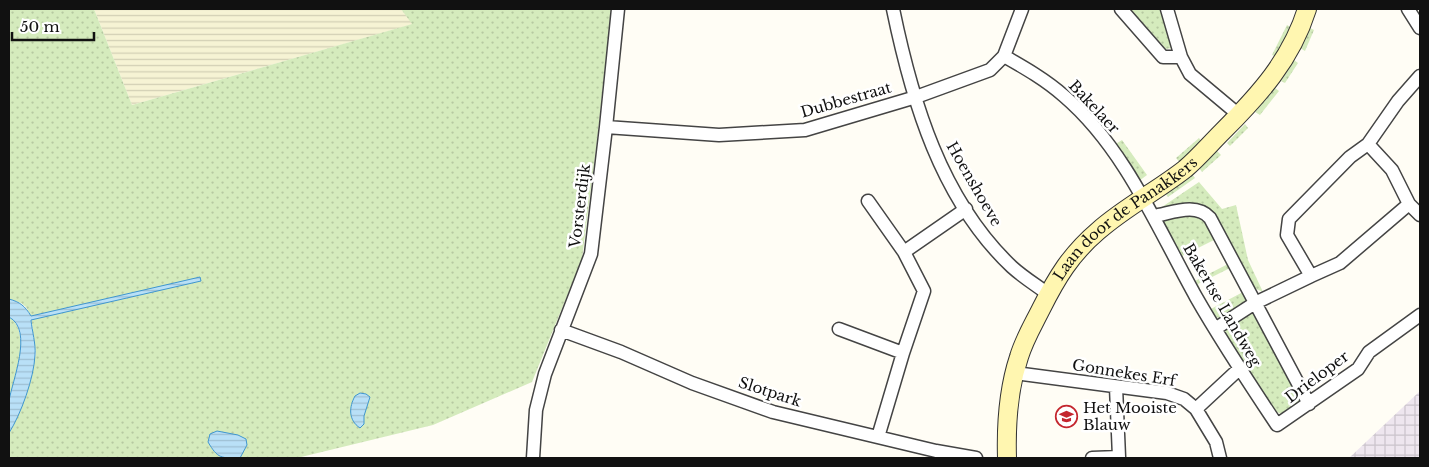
<svg xmlns="http://www.w3.org/2000/svg" width="1429" height="467" viewBox="0 0 1429 467" font-family="'Libre Baskerville',serif">
<style>
.industrial{fill:url(#industrial-grid)}
.farmland{fill:url(#farmland-rules)}
.grass{fill:url(#grass-dots)}
.water{fill:url(#water-rules);stroke:#3f96cf}
.lines{fill:none;stroke-linecap:round;stroke-linejoin:round}
.street-casing{stroke:#444;stroke-width:15}
.secondary-casing{stroke:#333;stroke-width:20}
.street{stroke:#fff;stroke-width:12}
.secondary{stroke:#fff6b0;stroke-width:18}
.labels{text-anchor:middle;stroke-width:5;stroke-linejoin:round;paint-order:stroke}
.street-label{font-size:15px;fill:#111;stroke:#fff}
.poi-label{font-size:15px;fill:#111;stroke:#fff;text-anchor:start}
</style>
<defs>
<pattern id="industrial-grid" width="8" height="8" patternUnits="userSpaceOnUse" patternTransform="scale(1.25)"><rect width="8" height="8" fill="#eee6ef"/><path d="M0 4h8M4 0v8" fill="none" stroke="#cbc4cc"/></pattern>
<pattern id="farmland-rules" width="6" height="5" patternUnits="userSpaceOnUse" patternTransform="scale(1.25)"><rect width="6" height="5" fill="#f6f3d4"/><path d="M0 2.5h6" fill="none" stroke="#d2cfb5"/></pattern>
<pattern id="grass-dots" width="8" height="8" patternUnits="userSpaceOnUse" patternTransform="scale(1.25)"><rect width="8" height="8" fill="#d5ebbd"/><path d="M2 2h.1M6 6h.1" fill="none" stroke="#b6c8a1" stroke-width="1.8" stroke-linecap="round"/></pattern>
<pattern id="water-rules" width="6" height="5" patternUnits="userSpaceOnUse" patternTransform="scale(1.25)"><rect width="6" height="5" fill="#b9e0f7"/><path d="M0 2.5h6" fill="none" stroke="#9ebfd3"/></pattern>
</defs>
<rect width="100%" height="100%" fill="#fffdf5"/>
<!-- industrial -->
<path class="industrial" d="M 1420,391 L 1420,458 L 1349,458 L 1366,442 Z"/>
<!-- farmland -->
<path class="farmland" d="M 94,9 L 401,9 L 413,24 L 132,105 Z"/>
<!-- grass -->
<path class="grass" d="M 9,9 L 94,9 L 132,105 L 412,24 L 401,9 L 611,9 L 598,132 L 582,259 L 532,382 L 433,425 L 297,458 L 9,458 L 9,433 L 26,393 L 36,354 L 31,316 L 26,307 L 21,303 L 9,299 Z
M 1130,9 L 1161,9 L 1163,20 L 1173,45 L 1172,48 L 1166,49 Z
M 1287,25 L 1294,29 L 1279,58 L 1272,55 Z
M 1310,28 L 1314,30 L 1305,51 L 1300,48 Z
M 1294,60 L 1298,63 L 1285,83 L 1281,81 Z
M 1275,88 L 1279,91 L 1260,115 L 1255,112 Z
M 1245,124 L 1248,128 L 1230,146 L 1227,143 Z
M 1199,138 L 1204,145 L 1181,164 L 1176,158 Z
M 1122,140 L 1147,175 L 1139,181 L 1114,145 Z
M 1217,151 L 1221,155 L 1202,172 L 1199,168 Z
M 1192,174 L 1195,178 L 1168,197 L 1165,193 Z
M 1199,182 L 1222,209 L 1236,205 L 1248,260 L 1263,292 L 1247,285 L 1211,211 L 1206,206 L 1200,205 L 1156,211 Z
M 1198,212 L 1218,238 L 1180,257 L 1159,219 Z
M 1228,264 L 1230,268 L 1198,284 L 1200,289 L 1197,290 L 1193,282 Z
M 1243,292 L 1249,302 L 1223,319 L 1216,317 L 1209,310 Z
M 1252,310 L 1304,403 L 1285,416 L 1273,410 L 1224,334 L 1225,329 Z
M 9,317 C 31,329 16,382 9,401 Z"/>
<!-- water -->
<path class="water" d="M 200,277 L 201,281 L 31,320 C 32,331 36,344 35,355 C 34,378 21,414 9,433 C 9,423 7,411 9,401 C 12,381 34,330 9,317 L 9,299 C 20,302 25,306 31,316 Z
M 360,393 L 366,394 L 370,397 L 364,416 L 364,424 L 360,428 C 348,420 349,407 355,396 Z
M 217,431 L 238,435 L 246,439 L 247,445 L 240,458 C 221,458 218,459 208,442 L 210,434 Z"/>
<g class="lines">
<defs>
<path id="street" d="M 893,9 C 912,101 941,200 1012,267 C 1023,277 1036,285 1048,294
M 1121,9 L 1163,57 L 1181,57
M 1167,9 L 1181,57 L 1190,74 L 1239,115
M 1408,9 L 1420,28
M 1004,56 C 1025,68 1046,80 1064,96 C 1125,148 1158,229 1196,297 C 1221,341 1249,383 1277,425 L 1358,369 L 1369,352 L 1420,315
M 606,127 L 719,135 L 805,130 L 916,97 L 990,70 L 1004,56 L 1022,9
M 1368,144 L 1392,170 L 1409,204 L 1420,215
M 868,201 L 904,252 L 924,291 L 903,353 L 878,437
M 1154,216 C 1172,213 1196,202 1210,218 L 1309,404
M 904,252 L 966,209
M 1311,276 L 1340,263 L 1409,204
M 839,329 L 903,353
M 1215,329 L 1255,303 L 1311,276 L 1287,235 L 1289,219 L 1350,157 L 1368,144 L 1398,101 L 1420,76
M 561,330 L 621,352 L 692,383 L 773,412 L 936,451 L 976,458
M 1015,373 L 1167,393 L 1184,399 L 1196,409 L 1239,369
M 1196,409 L 1216,442 L 1220,458
M 533,458 L 536,410 L 545,374 L 591,254 L 606,127 L 618,9
M 1092,458 L 1119,457 L 1116,387"/>
<g id="secondary">
<path id="s1" d="M 1007,458 C 1006,425 1008,390 1019,357 C 1024,340 1033,325 1041,309 C 1057,277 1071,254 1098,231 C 1125,207 1157,191 1185,169 C 1198,158 1210,144 1222,132 C 1259,95 1291,60 1307,9"/>
</g>
</defs>
<!-- street casing -->
<use href="#street" class="street-casing"/>
<!-- secondary casing -->
<use href="#secondary" class="secondary-casing"/>
<!-- street -->
<use href="#street" class="street"/>
<!-- secondary -->
<use href="#secondary" class="secondary"/>
</g>
<!-- icons -->
<defs>
<symbol id="school-ring" viewBox="-11 -11 22 22"><circle r="9.5" fill="#fff" stroke="#c4262e" stroke-width="1.5"/><path d="M0-5L7-2L0 1L-7-2ZM-4 1L0 2.5L4 1V4Q0 6-4 4Z" fill="#c4262e"/></symbol>
</defs>
<g fill-rule="evenodd">
<use href="#school-ring" x="1054" y="404" width="25" height="25"/>
</g>
<g class="labels">
<!-- street labels -->
<g class="street-label">
<text transform="translate(846 100) rotate(-16)" y="5">Dubbestraat</text>
<text transform="translate(1094 107) rotate(47)" y="5">Bakelaer</text>
<text transform="translate(974 184) rotate(60)" y="5">Hoenshoeve</text>
<text transform="translate(580 206) rotate(-83)" y="5">Vorsterdijk</text>
<text dy="5" stroke="none"><textPath href="#s1" startOffset="281">Laan door de Panakkers</textPath></text>
<text transform="translate(1222 305) rotate(60)" y="5">Bakertse Landweg</text>
<text transform="translate(1124 373) rotate(9)" y="5">Gonnekes Erf</text>
<text transform="translate(1317 377) rotate(-37)" y="5">Drieloper</text>
<text transform="translate(770 392) rotate(18)" y="5">Slotpark</text>
</g>
<!-- poi labels -->
<g class="poi-label">
<text x="1083" y="413">Het Mooiste<tspan x="1083" dy="17">Blauw</tspan></text>
</g>
</g>
<!-- border -->
<rect width="1429" height="467" fill="none" stroke="#111111" stroke-width="20"/>
<!-- scale -->
<path d="M12 32v8h82v-8" fill="none" stroke="#111111" stroke-width="2.5"/>
<text x="20" y="32" font-size="15" fill="#111111" stroke="#ffffff" stroke-width="4" paint-order="stroke">50 m</text>
</svg>
